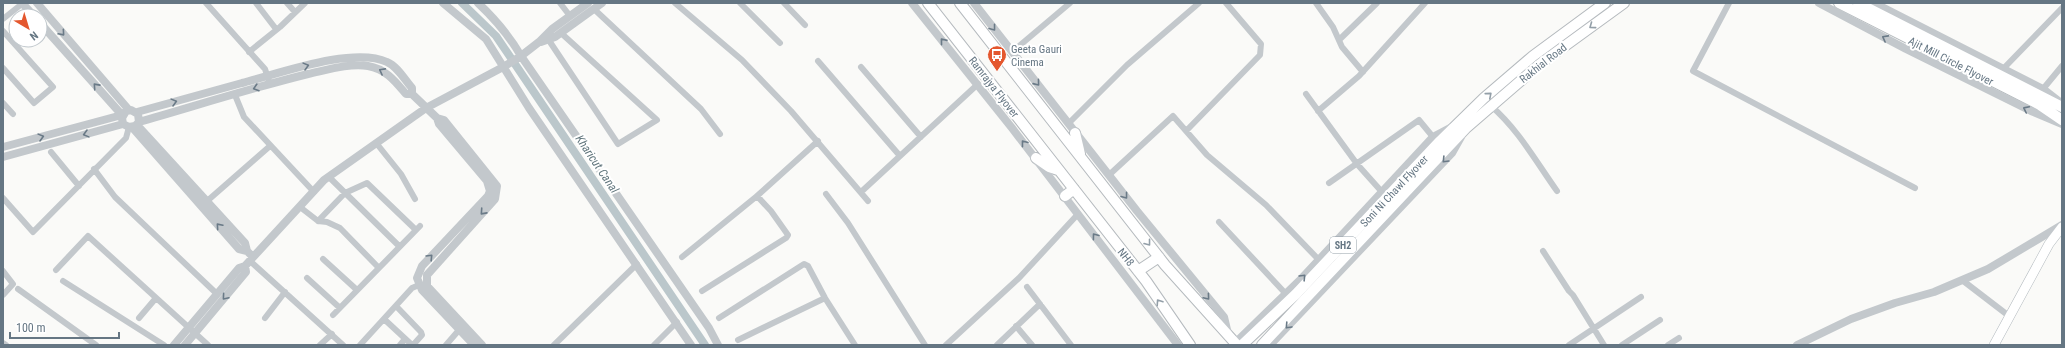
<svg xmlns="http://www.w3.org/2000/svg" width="2065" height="348" viewBox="0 0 2065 348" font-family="'Roboto Condensed',sans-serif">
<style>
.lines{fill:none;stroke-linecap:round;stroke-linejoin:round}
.canal{stroke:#bbc7cb;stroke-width:8}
.secondary-casing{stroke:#b3babf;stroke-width:10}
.primary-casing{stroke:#b5babe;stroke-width:12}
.minor{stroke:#c3c8cc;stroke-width:6}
.tertiary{stroke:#c3c8cc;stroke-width:8}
.secondary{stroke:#fff;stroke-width:9}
.primary{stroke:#fff;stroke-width:10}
.oneway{stroke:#939fa8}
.oneway2{stroke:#6a7a87}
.labels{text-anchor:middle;stroke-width:4;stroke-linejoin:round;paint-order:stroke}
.shield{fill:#fff;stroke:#939fa8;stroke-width:1}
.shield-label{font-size:10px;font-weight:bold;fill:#657683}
.poi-label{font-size:11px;fill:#657683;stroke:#fff;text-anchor:start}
.street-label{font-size:11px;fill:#657683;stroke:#fff}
.water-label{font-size:12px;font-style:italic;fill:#60757c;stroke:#fff}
</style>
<rect width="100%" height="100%" fill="#fafaf8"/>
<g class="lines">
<!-- canal -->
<path class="canal" d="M 462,3 L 496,36 L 705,345"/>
<defs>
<path id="secondary" d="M 1994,345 L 2049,244 L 2062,227"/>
<path id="primary" d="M 928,3 L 1146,281 L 1190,345
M 960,3 L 1165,265 L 1237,345
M 1839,3 L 2040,105 L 2062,120
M 1858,3 L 2062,107
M 1075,133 L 1080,154
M 1036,158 L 1049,167 L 1058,170
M 1065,196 L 1074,189
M 1138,271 L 1159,257
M 1242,345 L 1296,294 L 1440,141 L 1484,98 L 1533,56 L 1605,3
M 1262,345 L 1466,128 L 1540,64 L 1624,3"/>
</defs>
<!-- secondary casing -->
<use href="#secondary" class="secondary-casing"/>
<!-- primary casing -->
<use href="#primary" class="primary-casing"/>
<!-- minor -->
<path class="minor" d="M 206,3 L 265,69 L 270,84
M 256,3 L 276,29
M 287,3 L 295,12
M 560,3 L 570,16
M 675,3 L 742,60 L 791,111 L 868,201
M 740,3 L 780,43
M 784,3 L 805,25
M 1316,3 L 1333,27 L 1342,47 L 1363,72
M 1729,3 L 1693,71 L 1915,188
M 595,10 L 701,109 L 720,134
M 3,19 L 23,3
M 3,31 L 53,87 L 34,103 L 3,68
M 548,39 L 618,144 L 657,120 L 561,33
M 1339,40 L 1377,3
M 249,52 L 280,27 L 305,3
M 1012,52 L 1070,3
M 818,61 L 900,156
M 861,67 L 921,137
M 2003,69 L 2062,8
M 2043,89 L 2062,66
M 1306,94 L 1357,164 L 1382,192
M 235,95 L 244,117 L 314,192
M 3,103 L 13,114
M 1491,106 C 1518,129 1537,163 1557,191
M 1318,111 L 1359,76 L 1425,3
M 1069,123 L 1127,65 L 1199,3
M 1186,131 L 1260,55 L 1261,44 L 1226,3
M 377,144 L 401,174 L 415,199
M 51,152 L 79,186
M 94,169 L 115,197 L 217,294
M 1109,175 L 1173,116 L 1207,155 L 1266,205 L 1319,260
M 329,177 L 399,246
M 1329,183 L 1419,120 L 1433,137
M 861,192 L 978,84
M 826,194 L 848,223 L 925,345
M 3,198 L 33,232 L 126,138 L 129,127
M 206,202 L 270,146
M 300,207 L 318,221 L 327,222 L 340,228 L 378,267
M 318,221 L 345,193 L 367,183 L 416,230
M 1219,222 L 1286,294
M 1543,251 L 1569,291 L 1573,295 L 1604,345
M 682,257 L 757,196 L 818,141
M 323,259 L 357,290
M 250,261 L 343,345
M 56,270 L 88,236 L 208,345
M 3,271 L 13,284 L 3,295
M 307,278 L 340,308
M 1962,280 L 2009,316
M 63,281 L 164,345
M 1027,287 L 1071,345
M 18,289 L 96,345
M 702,291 L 786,238 L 788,235 L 771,211 L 757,196
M 396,306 L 421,332 L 422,335 L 413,345
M 333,315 L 420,226
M 139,318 L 156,298
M 265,318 L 285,292
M 719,318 L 804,264 L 808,266 L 825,298 L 855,345
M 384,319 L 412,345
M 1016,326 L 1032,345
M 738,340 L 825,298
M 3,343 L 6,345
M 320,345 L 332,334
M 360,345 L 412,288 L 419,285
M 400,345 L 405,339
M 446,345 L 459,330
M 554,345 L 637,264
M 654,345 L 677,322
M 946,345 L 1019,278 L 1078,214
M 997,345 L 1040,304
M 1569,345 L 1641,297
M 1622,345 L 1660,320
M 1668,345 L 1679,338"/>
<!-- tertiary -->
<path class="tertiary" d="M 22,3 L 34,16
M 37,3 L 129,110
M 443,3 L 486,39 L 529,108 L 691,345
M 478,3 C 495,19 509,35 521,56 L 709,328 L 718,345
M 912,3 L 1012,128 L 1178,345
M 974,3 L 1137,211 L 1224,317 L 1228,334
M 1819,3 L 1906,49 L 2031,111 L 2062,124
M 1874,3 L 2043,89 L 2061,103
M 541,42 L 555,37 L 602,3
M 137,112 C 172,102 207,93 242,83 C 278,74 353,46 387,62 C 397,66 405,80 412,88 L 412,94
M 437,118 L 439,124 L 487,181 L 490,191 L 488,196 L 422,266 L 417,278 L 422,290 L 474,345
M 139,122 C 195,106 251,88 308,74 C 327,70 349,63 368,66 C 386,69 395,81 406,94 L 412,94 L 437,118 L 444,120 L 497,186 L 495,199 L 427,275 L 427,286 L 482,345
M 137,125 L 245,243 L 247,251 L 253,257
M 132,127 L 239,249 L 247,251
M 3,147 L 122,115 L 40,23
M 3,157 L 123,124 L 129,127 L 135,126 L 139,122 L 138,114 L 131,110 L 126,111 L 122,118 L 123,124
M 1235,343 L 1302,278 L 1433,137 L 1450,128
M 174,345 L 239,268 L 245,266 L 324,180 L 426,108 L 505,66 L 521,56 L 539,42 L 552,29 L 588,3
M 185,345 L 246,272 L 245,266
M 1270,345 L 1452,153 L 1461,137
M 1797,345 L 1851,319 L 1895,303 L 1934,292 L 1988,269 L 2062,225"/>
<!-- secondary -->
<use href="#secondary" class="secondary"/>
<!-- primary -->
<use href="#primary" class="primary"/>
</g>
<!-- one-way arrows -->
<defs><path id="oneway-chevron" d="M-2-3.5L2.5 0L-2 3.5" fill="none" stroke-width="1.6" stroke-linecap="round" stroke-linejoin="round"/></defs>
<g class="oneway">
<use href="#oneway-chevron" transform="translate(1592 26) rotate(144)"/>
<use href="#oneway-chevron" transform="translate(1489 95) rotate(-41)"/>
<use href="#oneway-chevron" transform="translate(1148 243) rotate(52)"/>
<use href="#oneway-chevron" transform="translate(1159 302) rotate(-124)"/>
</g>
<g class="oneway2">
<use href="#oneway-chevron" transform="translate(993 28) rotate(52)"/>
<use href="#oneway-chevron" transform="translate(62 33) rotate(49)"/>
<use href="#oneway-chevron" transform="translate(1885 38) rotate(-152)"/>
<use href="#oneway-chevron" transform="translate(943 41) rotate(-129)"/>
<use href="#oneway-chevron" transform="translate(306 66) rotate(-15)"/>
<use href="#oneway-chevron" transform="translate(382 71) rotate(-152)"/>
<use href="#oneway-chevron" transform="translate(1037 83) rotate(51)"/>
<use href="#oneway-chevron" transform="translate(96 86) rotate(-132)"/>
<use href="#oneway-chevron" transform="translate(256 88) rotate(163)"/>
<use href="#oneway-chevron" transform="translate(174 102) rotate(-15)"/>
<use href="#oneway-chevron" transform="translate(2026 109) rotate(-154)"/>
<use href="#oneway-chevron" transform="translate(86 134) rotate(165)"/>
<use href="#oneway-chevron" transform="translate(41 137) rotate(-15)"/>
<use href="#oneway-chevron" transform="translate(1024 143) rotate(-128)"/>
<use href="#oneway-chevron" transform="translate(1445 160) rotate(134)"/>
<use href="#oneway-chevron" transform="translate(1125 196) rotate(52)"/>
<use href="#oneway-chevron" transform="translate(483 212) rotate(132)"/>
<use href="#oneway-chevron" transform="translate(219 226) rotate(-131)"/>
<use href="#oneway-chevron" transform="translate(1095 236) rotate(-127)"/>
<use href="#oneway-chevron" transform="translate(430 257) rotate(-46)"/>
<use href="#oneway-chevron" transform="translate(1303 277) rotate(-46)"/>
<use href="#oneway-chevron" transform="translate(225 297) rotate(130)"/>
<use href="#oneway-chevron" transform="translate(1207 297) rotate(50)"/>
<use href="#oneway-chevron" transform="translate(1288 326) rotate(133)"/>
</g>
<!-- icons -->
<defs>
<symbol id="bus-pin" viewBox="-11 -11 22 30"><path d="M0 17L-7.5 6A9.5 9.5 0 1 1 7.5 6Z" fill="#e4572e" stroke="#fff"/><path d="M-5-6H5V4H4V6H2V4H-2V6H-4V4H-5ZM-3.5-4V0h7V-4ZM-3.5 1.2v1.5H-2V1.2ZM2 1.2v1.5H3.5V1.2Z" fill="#fff"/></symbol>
</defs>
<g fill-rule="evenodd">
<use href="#bus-pin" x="986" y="44" width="22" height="30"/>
</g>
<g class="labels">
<!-- shield labels -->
<rect class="shield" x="1330" y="237" width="26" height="16" rx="3"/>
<g class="shield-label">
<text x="1343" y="249">SH2</text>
</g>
<!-- poi labels -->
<g class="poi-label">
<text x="1011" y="53">Geeta Gauri<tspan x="1011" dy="13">Cinema</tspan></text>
</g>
<!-- street labels -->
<g class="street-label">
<text transform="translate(1951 61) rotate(27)" y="4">Ajit Mill Circle Flyover</text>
<text transform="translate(1543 63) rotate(-38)" y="4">Rakhial Road</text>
<text transform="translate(994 87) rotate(52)" y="4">Ramrajya Flyover</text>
<text transform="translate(1394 191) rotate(-47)" y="4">Soni Ni Chawl Flyover</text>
<text transform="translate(1126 257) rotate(52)" y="4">NH8</text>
</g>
<!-- water labels -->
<g class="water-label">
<text transform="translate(597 164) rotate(56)" y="4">Kharicut Canal</text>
</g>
</g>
<!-- border -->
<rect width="2065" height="348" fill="none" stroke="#657683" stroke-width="8"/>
<!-- north arrow -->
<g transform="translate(28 28) rotate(142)"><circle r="19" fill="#ffffff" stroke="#c1c8cd"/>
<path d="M0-3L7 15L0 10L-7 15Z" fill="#e4572e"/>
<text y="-6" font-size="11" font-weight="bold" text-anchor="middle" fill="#657683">N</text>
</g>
<!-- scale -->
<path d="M10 332v6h109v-6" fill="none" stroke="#657683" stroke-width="2"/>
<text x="16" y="332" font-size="12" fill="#657683" stroke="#ffffff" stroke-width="3" paint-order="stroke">100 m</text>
</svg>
